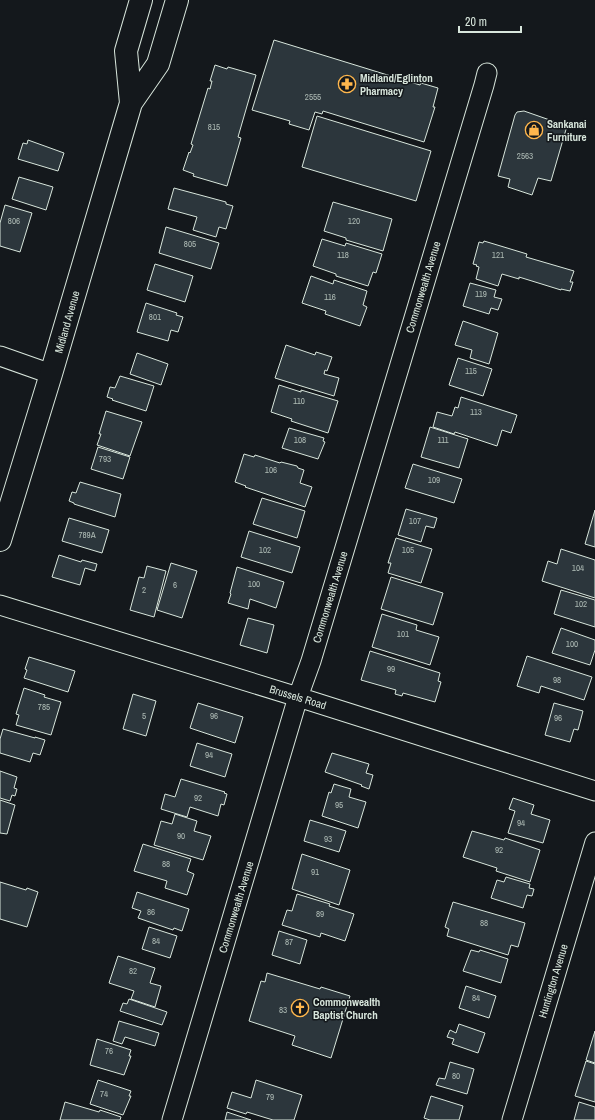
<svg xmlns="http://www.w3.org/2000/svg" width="595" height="1120" viewBox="0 0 595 1120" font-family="'Archivo Narrow',sans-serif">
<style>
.building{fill:#2c363c;stroke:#d8e6dc}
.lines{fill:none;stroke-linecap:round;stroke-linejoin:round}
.minor-casing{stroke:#d8e6dc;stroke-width:21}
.secondary-casing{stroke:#d8e6dc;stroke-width:24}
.minor{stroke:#14181c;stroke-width:19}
.secondary{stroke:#14181c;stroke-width:22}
.labels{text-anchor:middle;stroke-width:3;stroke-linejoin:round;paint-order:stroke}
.number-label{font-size:9px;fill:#adbab4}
.poi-label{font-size:11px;font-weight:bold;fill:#d8e6dc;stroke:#14181c;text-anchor:start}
.street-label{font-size:11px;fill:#d8e6dc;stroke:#14181c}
</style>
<rect width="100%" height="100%" fill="#14181c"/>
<!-- building -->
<path class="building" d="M 274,40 L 420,85 L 421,83 L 438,88 L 433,107 L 435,107 L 424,142 L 323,111 L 322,114 L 315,112 L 309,130 L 289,124 L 290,121 L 252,110 Z
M 215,65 L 227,69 L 228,67 L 256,75 L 238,137 L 241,138 L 227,186 L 193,176 L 194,174 L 183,170 L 189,152 L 190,153 L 193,145 L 191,144 L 208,88 L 210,89 L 212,81 L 210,81 Z
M 524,111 L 567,126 L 551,181 L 538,178 L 532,195 L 508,187 L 510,179 L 498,176 L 515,115 L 517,112 Z
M 317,116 L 431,151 L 416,201 L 302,167 Z
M 28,140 L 64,153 L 58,171 L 18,159 L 23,143 L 27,144 Z
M 19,177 L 53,187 L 46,210 L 12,199 Z
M 174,188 L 226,202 L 226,204 L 233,206 L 226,229 L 219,227 L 216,237 L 193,230 L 197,217 L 168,209 Z
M 333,202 L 392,219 L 383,251 L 346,240 L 346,238 L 324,231 Z
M 5,205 L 32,213 L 20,252 L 0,246 L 0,223 Z
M 166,227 L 219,243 L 211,269 L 159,253 Z
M 322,239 L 345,246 L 346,243 L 382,254 L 376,273 L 373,272 L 368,286 L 336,276 L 336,274 L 313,266 Z
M 484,241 L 527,254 L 526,257 L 574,271 L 570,282 L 573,282 L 570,291 L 561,289 L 561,290 L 519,277 L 519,279 L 502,274 L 498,286 L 476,279 L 479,267 L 476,266 L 477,265 L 473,264 L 479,242 L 483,243 Z
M 155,264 L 193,276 L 185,302 L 147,290 Z
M 311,276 L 333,284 L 334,280 L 367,291 L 363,305 L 367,307 L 360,326 L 325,314 L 326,311 L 302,303 Z
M 470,283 L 496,290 L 494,297 L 502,299 L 498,310 L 491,308 L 489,314 L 463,306 Z
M 146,303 L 177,313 L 176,315 L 183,317 L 178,332 L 171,330 L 168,341 L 137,332 Z
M 463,321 L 498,333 L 489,364 L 470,358 L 472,350 L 455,345 Z
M 286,345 L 315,355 L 316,352 L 332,357 L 327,371 L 325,370 L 324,374 L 339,378 L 334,396 L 275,378 Z
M 137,353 L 168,364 L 161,385 L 130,374 Z
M 458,358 L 492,369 L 483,396 L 449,385 Z
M 120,376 L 154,386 L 146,411 L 112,400 L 113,399 L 107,397 L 110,387 L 115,388 Z
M 279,385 L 301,392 L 301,390 L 338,401 L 328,433 L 291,421 L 292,419 L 271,412 Z
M 461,397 L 517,415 L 511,433 L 502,430 L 497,446 L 455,432 L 454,434 L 433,427 L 437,412 L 452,416 L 455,407 L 458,408 Z
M 106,411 L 142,422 L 130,456 L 97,445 L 101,434 L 99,434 Z
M 430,427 L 468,439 L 459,468 L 421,457 Z
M 289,428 L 324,438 L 323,441 L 325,442 L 318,459 L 282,448 Z
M 98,447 L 130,457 L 123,479 L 91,469 Z
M 244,454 L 254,457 L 255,455 L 280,463 L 281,462 L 297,466 L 298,468 L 304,470 L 300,483 L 312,487 L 305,507 L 245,487 L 246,486 L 235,482 Z
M 413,464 L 462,479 L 454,503 L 405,488 Z
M 80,482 L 121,494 L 115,517 L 74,504 L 74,503 L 69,501 L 72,492 L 76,493 Z
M 262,498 L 305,511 L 297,538 L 253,524 Z
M 406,509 L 437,518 L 434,528 L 426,526 L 421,542 L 398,535 Z
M 595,510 L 595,547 L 585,544 Z
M 69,518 L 109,530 L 102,553 L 62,541 Z
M 249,531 L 300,547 L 292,573 L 241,557 Z
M 396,538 L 432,549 L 421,583 L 388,573 L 391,563 L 388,563 Z
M 561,549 L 595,560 L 595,598 L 542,581 L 548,561 L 557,564 Z
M 59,555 L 81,562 L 82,560 L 97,564 L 95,571 L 85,568 L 80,585 L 52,577 Z
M 171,563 L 197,571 L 182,618 L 157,610 Z
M 147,566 L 166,571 L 154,617 L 130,610 L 139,577 L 144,578 Z
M 237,567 L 284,582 L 276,608 L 250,599 L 248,609 L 228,603 L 231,594 L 230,593 Z
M 391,577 L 443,593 L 433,625 L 381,609 Z
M 561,590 L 595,600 L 595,627 L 554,614 Z
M 382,614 L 417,625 L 416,630 L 439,637 L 430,665 L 372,647 Z
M 248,618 L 274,625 L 267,653 L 240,645 Z
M 561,628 L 595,640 L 595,650 L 590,665 L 552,653 Z
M 370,651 L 440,673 L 438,681 L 441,682 L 435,702 L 403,693 L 402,696 L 395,694 L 396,690 L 361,680 Z
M 527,656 L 592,677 L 584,700 L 541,686 L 539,693 L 517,686 Z
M 29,657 L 75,671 L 68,692 L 24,678 L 27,670 L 25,669 Z
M 24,688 L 45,695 L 44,697 L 61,702 L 51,735 L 16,725 L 19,715 L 16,714 Z
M 133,694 L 156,701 L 146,736 L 123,729 Z
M 198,703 L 243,717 L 235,743 L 190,728 Z
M 554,703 L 583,711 L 578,730 L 574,729 L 570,742 L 545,735 Z
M 3,729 L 35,738 L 35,737 L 45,740 L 40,755 L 33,753 L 30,762 L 0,753 L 0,739 Z
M 197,743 L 232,754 L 225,777 L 190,766 Z
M 332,753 L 369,764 L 366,773 L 373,775 L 369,789 L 361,786 L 362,785 L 325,772 Z
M 0,771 L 17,777 L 14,788 L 17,789 L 15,796 L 12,795 L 10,801 L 0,798 Z
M 181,779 L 225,792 L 224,793 L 227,794 L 224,805 L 221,804 L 218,816 L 190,807 L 187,817 L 161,809 L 165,794 L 175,797 Z
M 334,784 L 351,789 L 349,797 L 366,802 L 358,828 L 322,816 L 329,792 L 331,793 Z
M 513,798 L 534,805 L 531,814 L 550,820 L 543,843 L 508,833 L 515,811 L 509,809 Z
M 0,800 L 15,805 L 7,834 L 0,833 Z
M 175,814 L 197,821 L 194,831 L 211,836 L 203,860 L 154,845 L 161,821 L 172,824 Z
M 310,820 L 346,831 L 339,852 L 304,841 Z
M 472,831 L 504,840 L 505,838 L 540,850 L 530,882 L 496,871 L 497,868 L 463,857 Z
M 143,844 L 191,859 L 187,871 L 194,874 L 187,895 L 165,888 L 167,881 L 134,871 Z
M 302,854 L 350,870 L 339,905 L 292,889 Z
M 506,877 L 530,884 L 529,888 L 534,889 L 532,896 L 527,895 L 523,908 L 491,898 L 497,880 L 504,882 Z
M 0,882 L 26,890 L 27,888 L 38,892 L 27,927 L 0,919 Z
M 137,892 L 189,909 L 182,931 L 174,928 L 173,930 L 138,918 L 141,911 L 132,908 Z
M 297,894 L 330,904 L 329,906 L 354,914 L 345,941 L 321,933 L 320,937 L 282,925 L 287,910 L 292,911 Z
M 453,902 L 525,923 L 518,947 L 511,945 L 508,955 L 447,936 L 449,929 L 445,927 Z
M 149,927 L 177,936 L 170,958 L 142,949 Z
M 279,931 L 307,940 L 300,964 L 272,955 Z
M 471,950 L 479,952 L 480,950 L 508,959 L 501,983 L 463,971 Z
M 118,956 L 155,968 L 150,983 L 161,986 L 155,1007 L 131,999 L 134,991 L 109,983 Z
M 267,973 L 320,989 L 321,987 L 350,996 L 331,1058 L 292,1045 L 295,1036 L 249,1021 L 261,981 L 265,982 Z
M 466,986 L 496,996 L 489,1018 L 459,1008 Z
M 129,999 L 167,1012 L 162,1025 L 120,1011 L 123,1003 L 127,1004 Z
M 119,1021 L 159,1033 L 155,1046 L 125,1037 L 122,1044 L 113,1041 Z
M 459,1024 L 485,1033 L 478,1053 L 452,1044 L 454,1039 L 447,1037 L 450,1030 L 456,1033 Z
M 595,1031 L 595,1063 L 586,1060 Z
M 97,1039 L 131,1050 L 129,1056 L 131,1056 L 124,1075 L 90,1065 Z
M 586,1061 L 595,1064 L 595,1102 L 575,1096 Z
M 450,1062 L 474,1069 L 467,1094 L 436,1085 L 439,1078 L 445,1079 Z
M 98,1080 L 131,1091 L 129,1096 L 131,1096 L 123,1115 L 90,1104 Z
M 256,1080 L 302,1095 L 294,1120 L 273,1120 L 247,1112 L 246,1114 L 227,1108 L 232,1092 L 251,1098 Z
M 431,1096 L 463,1106 L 459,1120 L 430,1120 L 424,1118 Z
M 65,1102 L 99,1112 L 100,1110 L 121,1117 L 120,1120 L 60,1120 Z
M 579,1102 L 595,1107 L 595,1120 L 574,1120 Z
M 227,1112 L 251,1120 L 225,1120 Z"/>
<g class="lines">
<defs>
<path id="minor" d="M 0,356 L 51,374
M 0,605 L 298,697 L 595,791
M 172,1120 L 298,697 L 311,661 L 484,85 L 487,73
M 512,1120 L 595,842"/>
<path id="secondary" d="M 131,103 L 126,51 L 141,0
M 0,540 L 51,374 L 131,103 L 158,64 L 177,0"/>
</defs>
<!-- minor casing -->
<use href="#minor" class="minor-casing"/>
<!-- secondary casing -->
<use href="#secondary" class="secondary-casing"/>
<!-- minor -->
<use href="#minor" class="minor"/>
<!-- secondary -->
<use href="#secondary" class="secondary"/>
</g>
<!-- icons -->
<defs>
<symbol id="pharmacy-ring" viewBox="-11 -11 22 22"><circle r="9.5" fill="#14181c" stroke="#ffb74d" stroke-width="1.5"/><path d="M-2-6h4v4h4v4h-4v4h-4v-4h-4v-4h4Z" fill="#ffb74d"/></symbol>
<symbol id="shop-ring" viewBox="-11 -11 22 22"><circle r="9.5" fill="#14181c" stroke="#ffb74d" stroke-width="1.5"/><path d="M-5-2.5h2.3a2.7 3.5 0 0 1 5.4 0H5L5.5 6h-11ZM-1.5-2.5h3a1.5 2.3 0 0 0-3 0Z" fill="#ffb74d"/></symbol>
<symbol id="church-ring" viewBox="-11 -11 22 22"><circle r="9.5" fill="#14181c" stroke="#ffb74d" stroke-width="1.5"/><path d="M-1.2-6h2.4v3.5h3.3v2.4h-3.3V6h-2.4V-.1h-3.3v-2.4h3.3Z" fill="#ffb74d"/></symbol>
</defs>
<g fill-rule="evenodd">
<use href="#pharmacy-ring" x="337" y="74" width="20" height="20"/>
<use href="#shop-ring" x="524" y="120" width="20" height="20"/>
<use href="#church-ring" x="290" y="998" width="20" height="20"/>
</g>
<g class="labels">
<!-- number labels -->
<g class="number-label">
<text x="313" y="100">2555</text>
<text x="214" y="130">815</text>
<text x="525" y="159">2563</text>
<text x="14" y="224">806</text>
<text x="354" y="224">120</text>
<text x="190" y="247">805</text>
<text x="343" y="258">118</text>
<text x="498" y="258">121</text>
<text x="481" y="297">119</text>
<text x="330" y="300">116</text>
<text x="155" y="320">801</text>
<text x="471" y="374">115</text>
<text x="299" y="404">110</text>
<text x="476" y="415">113</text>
<text x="300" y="443">108</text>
<text x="443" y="443">111</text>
<text x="105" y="462">793</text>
<text x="271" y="473">106</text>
<text x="434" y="483">109</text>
<text x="415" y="524">107</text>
<text x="87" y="538">789A</text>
<text x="265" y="553">102</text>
<text x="408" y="553">105</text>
<text x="578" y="571">104</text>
<text x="254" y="587">100</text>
<text x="175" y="588">6</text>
<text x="144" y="593">2</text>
<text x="581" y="607">102</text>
<text x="403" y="637">101</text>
<text x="572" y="647">100</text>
<text x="391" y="672">99</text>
<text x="557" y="683">98</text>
<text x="44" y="710">785</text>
<text x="144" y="719">5</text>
<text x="214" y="719">96</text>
<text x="558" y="721">96</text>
<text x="209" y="758">94</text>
<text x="198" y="801">92</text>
<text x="339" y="808">95</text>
<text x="521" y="826">94</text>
<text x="181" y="839">90</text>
<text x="328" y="842">93</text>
<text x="499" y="853">92</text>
<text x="166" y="867">88</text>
<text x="315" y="875">91</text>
<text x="151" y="915">86</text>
<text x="320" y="917">89</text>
<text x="484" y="926">88</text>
<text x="156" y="944">84</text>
<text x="289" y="945">87</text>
<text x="133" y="974">82</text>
<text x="476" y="1001">84</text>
<text x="283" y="1013">83</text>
<text x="109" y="1054">76</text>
<text x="456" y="1079">80</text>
<text x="104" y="1097">74</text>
<text x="270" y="1100">79</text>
</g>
<!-- poi labels -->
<g class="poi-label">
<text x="360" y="82">Midland/Eglinton<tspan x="360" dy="13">Pharmacy</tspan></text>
<text x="547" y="128">Sankanai<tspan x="547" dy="13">Furniture</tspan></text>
<text x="313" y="1006">Commonwealth<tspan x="313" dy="13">Baptist Church</tspan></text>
</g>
<!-- street labels -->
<g class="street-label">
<text transform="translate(423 287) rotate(-73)" y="4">Commonwealth Avenue</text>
<text transform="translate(67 322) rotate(-74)" y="4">Midland Avenue</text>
<text transform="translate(330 597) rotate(-73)" y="4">Commonwealth Avenue</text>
<text transform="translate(298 697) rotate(17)" y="4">Brussels Road</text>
<text transform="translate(236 907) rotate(-73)" y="4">Commonwealth Avenue</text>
<text transform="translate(553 981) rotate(-73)" y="4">Huntington Avenue</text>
</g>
</g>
<!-- scale -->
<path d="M459 26v6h62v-6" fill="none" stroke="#d8e6dc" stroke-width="2"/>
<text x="465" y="26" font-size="12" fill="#d8e6dc" stroke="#14181c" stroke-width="3" paint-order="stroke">20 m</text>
</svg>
